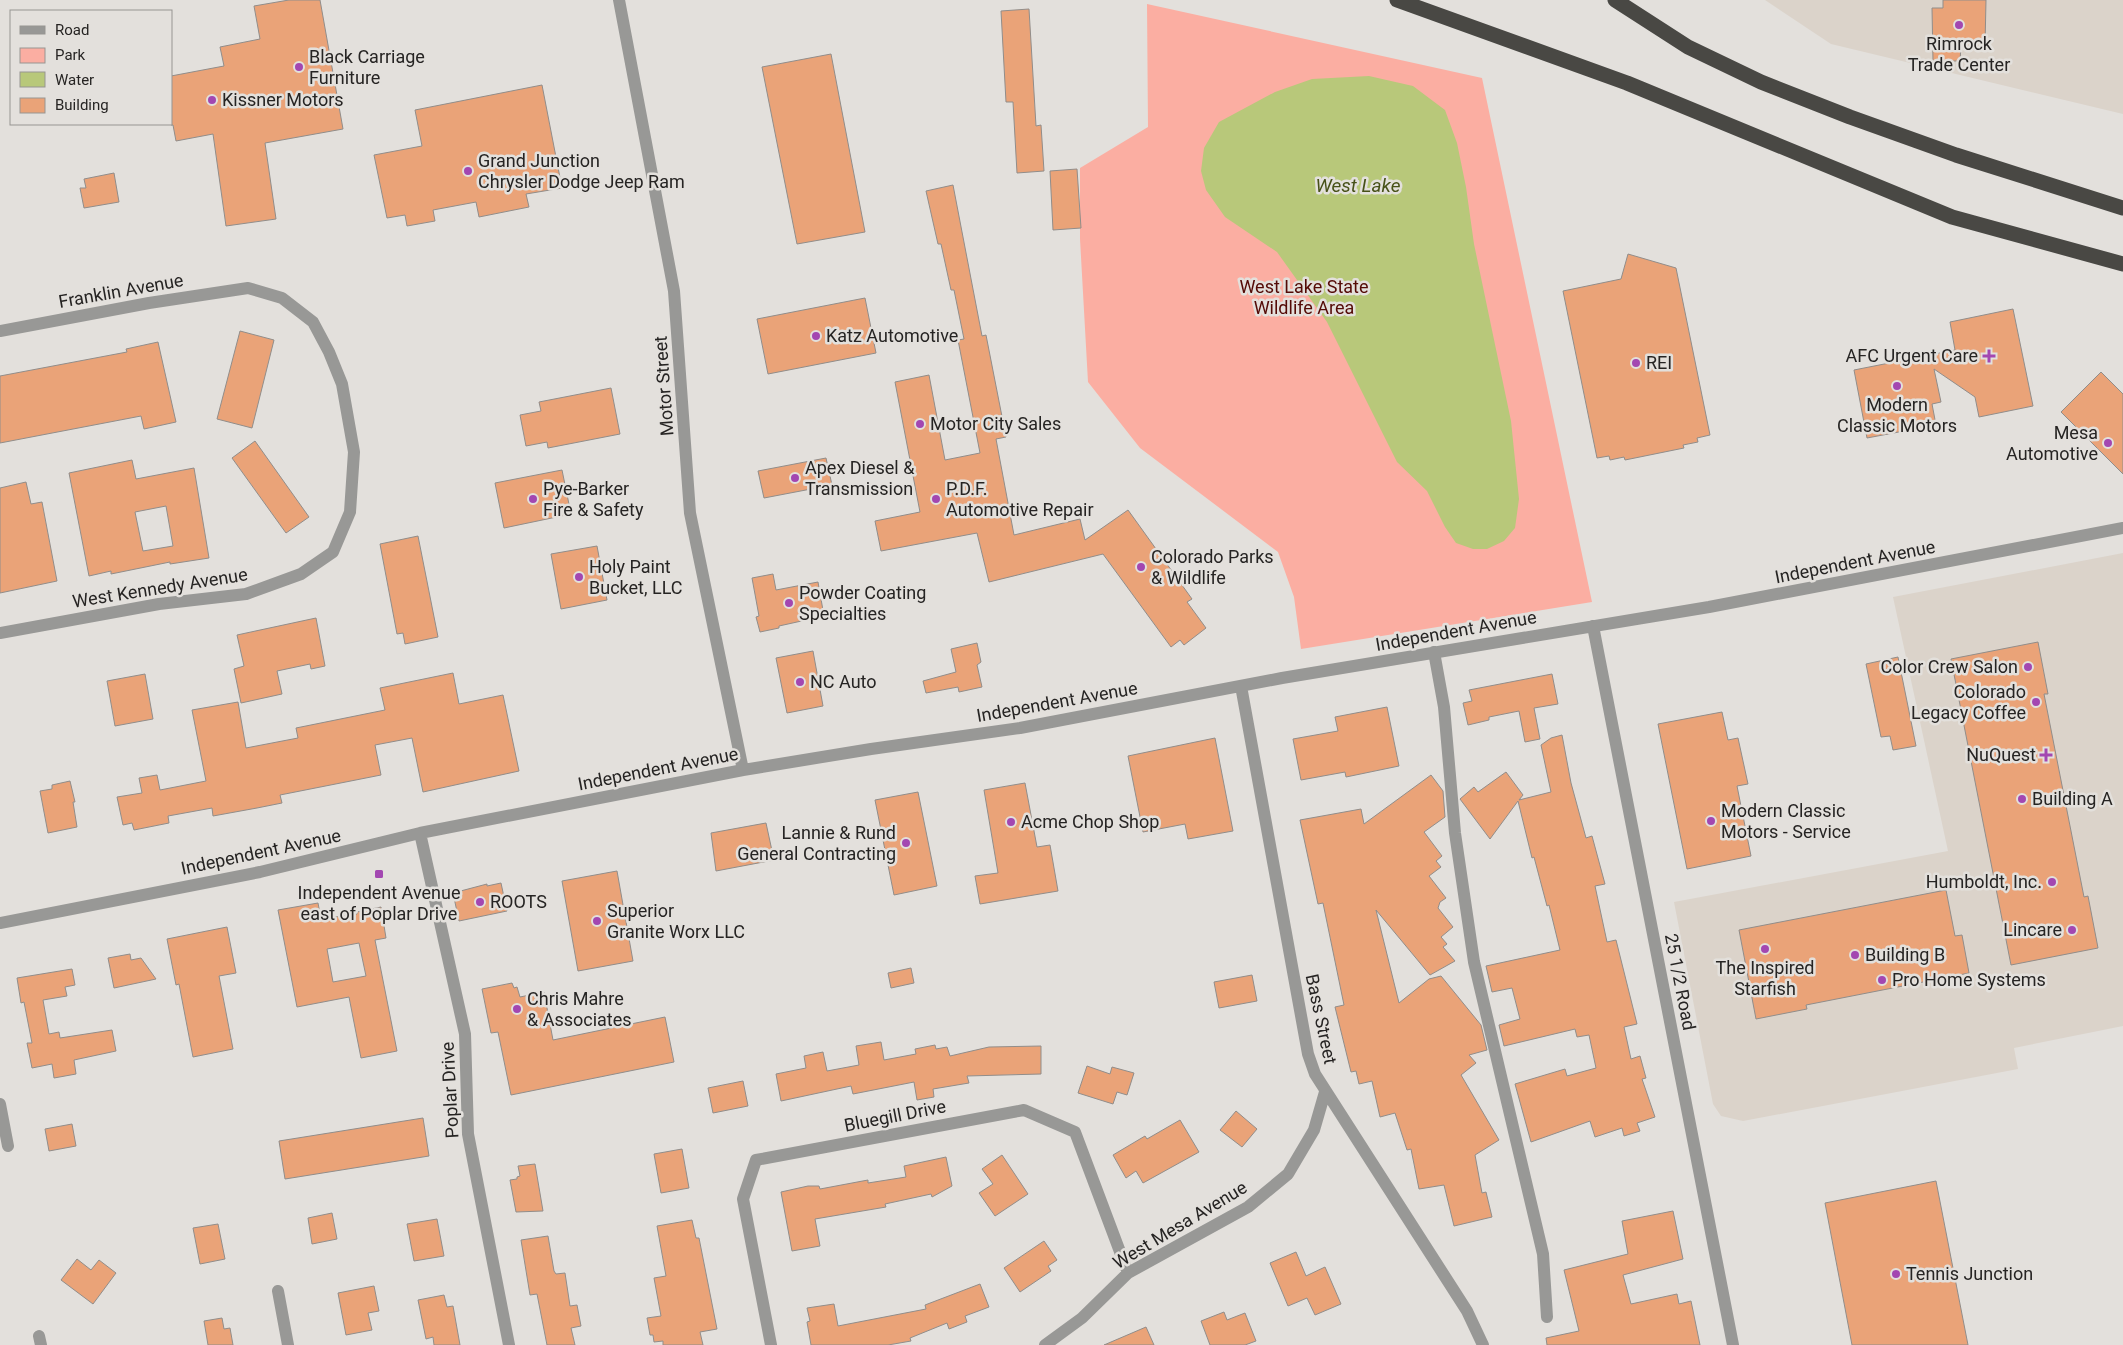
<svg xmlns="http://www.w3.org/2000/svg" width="2123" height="1345" viewBox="0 0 2123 1345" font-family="Roboto,sans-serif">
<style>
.built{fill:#dbd3ca}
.park{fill:#fbaea2}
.water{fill:#b8c87a}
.building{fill:#eaa378;stroke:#918d8a;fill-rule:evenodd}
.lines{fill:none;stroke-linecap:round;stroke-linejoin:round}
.minor{stroke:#989896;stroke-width:12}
.highway{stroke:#494844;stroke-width:15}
.poi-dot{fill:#a347b1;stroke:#e3e0dc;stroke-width:2}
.labels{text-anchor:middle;stroke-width:5;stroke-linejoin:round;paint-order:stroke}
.poi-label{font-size:18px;fill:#262423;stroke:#e3e0dc;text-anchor:start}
.park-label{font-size:18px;fill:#540a06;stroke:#e3e0dc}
.street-label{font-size:18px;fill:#262423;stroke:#e3e0dc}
.water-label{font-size:19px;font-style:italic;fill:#475118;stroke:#e3e0dc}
</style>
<rect width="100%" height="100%" fill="#e3e0dc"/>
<!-- built -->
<path class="built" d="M 1765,0 L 2123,0 L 2123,114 L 1831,44 Z
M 2123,553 L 2123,1026 L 2014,1048 L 2018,1069 L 1743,1121 L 1721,1116 L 1713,1104 L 1674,902 L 1948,851 L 1893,597 Z"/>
<!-- park -->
<path class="park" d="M 1147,4 L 1482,78 L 1592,602 L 1301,649 L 1294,597 L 1278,552 L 1140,448 L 1088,382 L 1080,239 L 1080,168 L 1148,127 Z"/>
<!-- water -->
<path class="water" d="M 1369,76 L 1413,86 L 1445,110 L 1457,143 L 1466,187 L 1474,244 L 1511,421 L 1519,499 L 1515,528 L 1504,541 L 1487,549 L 1473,549 L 1456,543 L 1445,527 L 1427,491 L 1397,462 L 1327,322 L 1277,252 L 1225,217 L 1206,190 L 1201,171 L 1204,148 L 1219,122 L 1275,92 L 1312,79 Z"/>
<!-- building -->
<path class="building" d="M 289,0 L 320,0 L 343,129 L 265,143 L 276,219 L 226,226 L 213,134 L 176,141 L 173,125 L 171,125 L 171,76 L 224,66 L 220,47 L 260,39 L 254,6 Z
M 1943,0 L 1986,0 L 1985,46 L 1961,46 L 1960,61 L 1933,61 L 1932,8 L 1943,8 Z
M 1029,9 L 1036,126 L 1041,125 L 1044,171 L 1017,173 L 1013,102 L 1006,102 L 1001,11 Z
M 831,54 L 865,232 L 797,244 L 762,67 Z
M 542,85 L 562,188 L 526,194 L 529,207 L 479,217 L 476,202 L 433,210 L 435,221 L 407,226 L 405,215 L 387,218 L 374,155 L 422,146 L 415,110 Z
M 1077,169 L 1081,228 L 1053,230 L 1050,171 Z
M 114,173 L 119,202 L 84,208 L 80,188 L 86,188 L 84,179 Z
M 953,185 L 982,336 L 986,335 L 1006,437 L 996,439 L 1014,535 L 1080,519 L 1085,540 L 1128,510 L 1192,599 L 1187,602 L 1206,628 L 1184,645 L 1180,640 L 1171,647 L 1103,554 L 989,582 L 977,533 L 881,551 L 875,521 L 920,512 L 895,382 L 929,375 L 945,460 L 980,453 L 958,340 L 964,339 L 954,290 L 951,290 L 941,244 L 938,244 L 926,191 Z
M 1628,254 L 1676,268 L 1710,435 L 1697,438 L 1698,442 L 1683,445 L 1684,448 L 1625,460 L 1624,457 L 1610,460 L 1609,456 L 1597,458 L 1563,291 L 1621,279 Z
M 865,298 L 876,353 L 768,374 L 757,319 Z
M 2013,309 L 2033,406 L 1979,417 L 1975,397 L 1934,369 L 1941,402 L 1932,404 L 1936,425 L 1867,438 L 1854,370 L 1955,350 L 1950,322 Z
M 240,331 L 274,340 L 252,428 L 217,419 Z
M 158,342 L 176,422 L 144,429 L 141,416 L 0,443 L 0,376 L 127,352 L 126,349 Z
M 2101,372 L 2123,394 L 2123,474 L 2061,412 Z
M 611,388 L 620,434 L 548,448 L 547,442 L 526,446 L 520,415 L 541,411 L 539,402 Z
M 255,441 L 309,517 L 286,533 L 232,458 Z
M 826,458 L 832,485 L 764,498 L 758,471 Z
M 132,460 L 136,479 L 194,468 L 209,558 L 170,564 L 170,562 L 111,574 L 111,571 L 89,576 L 69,473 ZM 166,506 L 173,546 L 143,551 L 135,512 Z
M 562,470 L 571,514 L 504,528 L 495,483 Z
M 26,482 L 31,504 L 42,502 L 57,581 L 0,593 L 0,488 Z
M 418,536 L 438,637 L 405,644 L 403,633 L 397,634 L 380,544 Z
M 597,546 L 607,600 L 561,609 L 551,554 Z
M 773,574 L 776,590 L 818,582 L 824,616 L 779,626 L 779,628 L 760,632 L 756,617 L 759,616 L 752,578 Z
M 316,618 L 325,666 L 311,669 L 310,664 L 277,671 L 282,694 L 241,703 L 234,669 L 244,666 L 237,635 Z
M 2038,642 L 2048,694 L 2044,694 L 2084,897 L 2088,896 L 2098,948 L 2011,965 L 1951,659 Z
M 977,643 L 981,662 L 977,665 L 982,687 L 959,692 L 958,687 L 926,693 L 923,681 L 956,672 L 951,649 Z
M 813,651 L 823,706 L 787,713 L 776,658 Z
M 1898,657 L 1916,746 L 1893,750 L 1890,736 L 1881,737 L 1866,664 Z
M 453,673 L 459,704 L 503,695 L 519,771 L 423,792 L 412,738 L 375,745 L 381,775 L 280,795 L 282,803 L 257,808 L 213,816 L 212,808 L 168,816 L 169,823 L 134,830 L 132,823 L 123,825 L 117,797 L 142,793 L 139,778 L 157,775 L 160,790 L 206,781 L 192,710 L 238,702 L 246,748 L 298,738 L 296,728 L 385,710 L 380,688 Z
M 145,674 L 153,719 L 115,726 L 107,681 Z
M 1552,674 L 1558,704 L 1534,708 L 1540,739 L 1525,742 L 1519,711 L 1489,717 L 1489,720 L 1468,725 L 1463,703 L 1472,701 L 1469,690 Z
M 1387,707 L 1399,766 L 1346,777 L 1345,772 L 1301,780 L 1293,739 L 1338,731 L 1335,717 Z
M 1722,712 L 1728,740 L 1738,738 L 1748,784 L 1737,786 L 1751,856 L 1687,869 L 1658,724 Z
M 1562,735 L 1571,783 L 1586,838 L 1592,836 L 1605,884 L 1595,886 L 1607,942 L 1616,940 L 1637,1024 L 1624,1027 L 1631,1059 L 1640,1056 L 1646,1078 L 1642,1079 L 1655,1117 L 1637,1123 L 1640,1131 L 1624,1136 L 1622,1128 L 1595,1137 L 1590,1121 L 1531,1142 L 1515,1084 L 1565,1069 L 1567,1076 L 1596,1068 L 1589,1035 L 1577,1037 L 1575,1029 L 1504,1046 L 1499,1025 L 1520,1019 L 1512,988 L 1492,992 L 1486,966 L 1560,950 L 1549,905 L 1547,906 L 1534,857 L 1532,858 L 1518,801 L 1490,839 L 1460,799 L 1474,787 L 1478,792 L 1506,772 L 1523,795 L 1519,800 L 1551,792 L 1541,745 L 1551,738 Z
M 1215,738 L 1233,831 L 1188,839 L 1185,824 L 1143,832 L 1128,756 Z
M 1431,775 L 1443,791 L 1445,817 L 1424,832 L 1442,856 L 1436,861 L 1441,867 L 1429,876 L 1446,898 L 1440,902 L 1438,908 L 1453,927 L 1441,937 L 1447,944 L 1443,947 L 1455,961 L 1430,975 L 1376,910 L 1399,1003 L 1429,979 L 1441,976 L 1481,1025 L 1487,1050 L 1469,1055 L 1476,1063 L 1461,1075 L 1499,1140 L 1475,1155 L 1482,1193 L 1486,1192 L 1492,1217 L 1454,1226 L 1444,1185 L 1419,1189 L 1411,1149 L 1407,1150 L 1395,1113 L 1380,1117 L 1372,1081 L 1359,1084 L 1356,1071 L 1351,1072 L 1335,1007 L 1344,1005 L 1323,903 L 1318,904 L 1300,820 L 1361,809 L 1364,824 Z
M 70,781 L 75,802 L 73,802 L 77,827 L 48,833 L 40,791 L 52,789 L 52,785 Z
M 1025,783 L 1037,847 L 1050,845 L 1058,891 L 980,904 L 975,876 L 998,873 L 984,790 Z
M 918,792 L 937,886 L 894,895 L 875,800 Z
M 766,823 L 774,860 L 716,871 L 711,833 Z
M 617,871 L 633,961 L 578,971 L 562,881 Z
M 501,883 L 507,911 L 459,921 L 453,893 L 487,884 L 487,886 Z
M 1946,890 L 1955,936 L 1962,935 L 1969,973 L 1806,1005 L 1807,1009 L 1756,1019 L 1739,930 Z
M 318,903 L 321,919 L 357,914 L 357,912 L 381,907 L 386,938 L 375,940 L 397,1051 L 361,1058 L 349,997 L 297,1007 L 278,910 ZM 359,943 L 366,976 L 333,982 L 327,949 Z
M 227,927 L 236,973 L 219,976 L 233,1049 L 193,1057 L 179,984 L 176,985 L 167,939 Z
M 130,954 L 131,960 L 141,958 L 156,979 L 114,988 L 108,958 Z
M 911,968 L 914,983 L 891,988 L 888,973 Z
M 72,969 L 75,985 L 65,987 L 67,996 L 43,1000 L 49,1034 L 59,1032 L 60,1038 L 112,1030 L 116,1051 L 74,1060 L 76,1074 L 54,1078 L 52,1064 L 32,1068 L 27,1043 L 32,1043 L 24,1002 L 21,1003 L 17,978 Z
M 1252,975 L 1257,1001 L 1219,1008 L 1214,982 Z
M 512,983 L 514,988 L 517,987 L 520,997 L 544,992 L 553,1040 L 665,1017 L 674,1062 L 511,1095 L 498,1032 L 491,1033 L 482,989 Z
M 881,1042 L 884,1060 L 916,1054 L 915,1049 L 935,1045 L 936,1049 L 947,1047 L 950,1056 L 989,1047 L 1041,1046 L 1041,1074 L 967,1076 L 969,1083 L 933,1089 L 934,1097 L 917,1100 L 914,1082 L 853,1094 L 851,1086 L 781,1101 L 776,1074 L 806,1068 L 804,1056 L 823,1052 L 827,1071 L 859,1065 L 856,1046 Z
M 1087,1066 L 1110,1074 L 1112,1067 L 1134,1073 L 1127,1095 L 1117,1092 L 1113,1104 L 1078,1093 Z
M 743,1081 L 748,1106 L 713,1113 L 708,1088 Z
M 1236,1111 L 1257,1129 L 1242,1147 L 1220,1130 Z
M 423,1118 L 429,1156 L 285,1179 L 279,1141 Z
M 1180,1120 L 1199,1152 L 1143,1183 L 1136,1171 L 1126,1178 L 1113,1155 L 1145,1136 L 1147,1139 Z
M 72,1124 L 76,1146 L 49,1151 L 45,1129 Z
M 682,1149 L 689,1188 L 661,1193 L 654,1154 Z
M 1002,1155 L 1028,1194 L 995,1216 L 979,1193 L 993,1184 L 982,1169 Z
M 946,1157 L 952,1186 L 932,1197 L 931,1194 L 885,1204 L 886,1207 L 815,1219 L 820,1246 L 792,1251 L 781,1192 L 808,1186 L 819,1186 L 820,1189 L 868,1180 L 868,1183 L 906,1177 L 904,1166 Z
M 535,1164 L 543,1211 L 516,1212 L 510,1180 L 517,1179 L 517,1177 L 520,1176 L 518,1166 Z
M 1936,1181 L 1968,1345 L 1852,1345 L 1825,1203 Z
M 1673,1211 L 1683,1259 L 1623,1275 L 1631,1304 L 1677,1294 L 1679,1304 L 1691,1301 L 1700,1345 L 1547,1345 L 1546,1338 L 1579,1331 L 1564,1270 L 1628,1254 L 1622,1221 Z
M 332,1213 L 337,1239 L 312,1244 L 308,1218 Z
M 437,1219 L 444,1256 L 414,1261 L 407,1224 Z
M 692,1220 L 696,1238 L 699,1238 L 717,1329 L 700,1332 L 703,1345 L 663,1345 L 663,1341 L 654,1342 L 653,1335 L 650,1335 L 647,1318 L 661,1316 L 654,1278 L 666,1276 L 657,1226 Z
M 218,1224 L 225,1259 L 200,1264 L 193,1228 Z
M 548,1236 L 554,1271 L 556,1274 L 565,1273 L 570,1306 L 577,1305 L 581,1326 L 571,1328 L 575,1345 L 547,1345 L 537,1294 L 530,1295 L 521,1240 Z
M 1044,1241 L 1057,1260 L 1048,1266 L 1051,1271 L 1020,1292 L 1004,1268 Z
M 1296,1252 L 1306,1276 L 1325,1267 L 1341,1304 L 1315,1315 L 1307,1298 L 1288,1306 L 1270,1263 Z
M 77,1259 L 91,1270 L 99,1260 L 116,1273 L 93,1304 L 61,1280 Z
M 980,1284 L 989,1307 L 965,1316 L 967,1322 L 949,1329 L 947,1323 L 910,1338 L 911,1341 L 888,1345 L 811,1345 L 807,1322 L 810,1321 L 807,1308 L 834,1304 L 838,1326 L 926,1309 L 925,1305 Z
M 374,1286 L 379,1311 L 368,1313 L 372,1330 L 346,1335 L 338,1293 Z
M 444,1295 L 447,1307 L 453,1306 L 460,1345 L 434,1345 L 433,1337 L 426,1339 L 418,1300 Z
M 1224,1312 L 1227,1320 L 1245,1313 L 1256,1341 L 1245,1345 L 1210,1345 L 1201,1321 Z
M 222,1318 L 224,1329 L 230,1328 L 233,1345 L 208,1345 L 204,1321 Z
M 1146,1327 L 1154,1345 L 1104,1345 Z"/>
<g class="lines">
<!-- minor -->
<path class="minor" d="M 619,0 L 674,291 L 690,513 L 743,770
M 0,331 L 149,303 L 248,288 L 282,298 L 313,322 L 329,352 L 342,384 L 354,452 L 350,512 L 333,552 L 301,574 L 246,594 L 159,604 L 0,633
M 1593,626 L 1733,1345
M 1434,652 L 1444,707 L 1455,833 L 1474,962 L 1543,1254 L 1547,1317
M 1241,686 L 1308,1054 L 1315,1074 L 1467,1311 L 1483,1345
M 420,833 L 465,1034 L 468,1134 L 509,1345
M 0,923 L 260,872 L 420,833 L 743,770 L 871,749 L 1020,728 L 1282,678 L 1709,607 L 2123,528
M 0,1104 L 8,1146
M 278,1291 L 288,1345
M 39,1336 L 41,1345
M 771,1345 L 743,1199 L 756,1160 L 1024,1110 L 1075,1132 L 1128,1273
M 1045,1345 L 1082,1318 L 1128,1273 L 1248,1207 L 1288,1174 L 1314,1130 L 1325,1092"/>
<!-- highway -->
<path class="highway" d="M 1397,0 L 1627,83 L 1952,217 L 2123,264
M 1615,0 L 1688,47 L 1761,82 L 1850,117 L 1956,155 L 2123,208"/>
</g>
<!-- markers -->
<g class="poi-dot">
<circle cx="1959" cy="25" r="5"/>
<circle cx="299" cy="67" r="5"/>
<circle cx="212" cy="100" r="5"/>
<circle cx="468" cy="171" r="5"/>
<circle cx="816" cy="336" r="5"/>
<path d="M1986.5 348.5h5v5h5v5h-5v5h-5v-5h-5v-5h5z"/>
<circle cx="1636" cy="363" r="5"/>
<circle cx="1897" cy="386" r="5"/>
<circle cx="920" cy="424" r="5"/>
<circle cx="2108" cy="443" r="5"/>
<circle cx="795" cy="478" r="5"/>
<circle cx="533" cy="499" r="5"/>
<circle cx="936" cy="499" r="5"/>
<circle cx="1141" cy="567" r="5"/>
<circle cx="579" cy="577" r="5"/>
<circle cx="789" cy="603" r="5"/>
<circle cx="2028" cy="667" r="5"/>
<circle cx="800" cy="682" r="5"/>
<circle cx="2036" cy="702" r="5"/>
<path d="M2043.5 747.5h5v5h5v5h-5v5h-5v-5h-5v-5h5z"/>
<circle cx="2022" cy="799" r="5"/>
<circle cx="1711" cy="821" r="5"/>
<circle cx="1011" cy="822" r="5"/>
<circle cx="906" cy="843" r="5"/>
<rect x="374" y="869" width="10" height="10" rx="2.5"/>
<circle cx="2052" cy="882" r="5"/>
<circle cx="480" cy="902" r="5"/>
<circle cx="597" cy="921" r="5"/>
<circle cx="2072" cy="930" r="5"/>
<circle cx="1765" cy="949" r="5"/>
<circle cx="1855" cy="955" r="5"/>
<circle cx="1882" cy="980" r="5"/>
<circle cx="517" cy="1009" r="5"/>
<circle cx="1896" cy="1274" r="5"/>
</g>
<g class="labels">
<!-- poi labels -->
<g class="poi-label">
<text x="1959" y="50" text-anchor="middle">Rimrock<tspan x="1959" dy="21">Trade Center</tspan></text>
<text x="309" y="63">Black Carriage<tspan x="309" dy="21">Furniture</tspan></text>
<text x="222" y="106">Kissner Motors</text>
<text x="478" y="167">Grand Junction<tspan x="478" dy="21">Chrysler Dodge Jeep Ram</tspan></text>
<text x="826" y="342">Katz Automotive</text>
<text x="1978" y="362" text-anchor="end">AFC Urgent Care</text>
<text x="1646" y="369">REI</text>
<text x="1897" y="411" text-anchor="middle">Modern<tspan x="1897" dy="21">Classic Motors</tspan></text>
<text x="930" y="430">Motor City Sales</text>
<text x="2098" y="439" text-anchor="end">Mesa<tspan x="2098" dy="21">Automotive</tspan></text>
<text x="805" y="474">Apex Diesel &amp;<tspan x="805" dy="21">Transmission</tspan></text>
<text x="543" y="495">Pye-Barker<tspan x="543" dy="21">Fire &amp; Safety</tspan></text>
<text x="946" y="495">P.D.F.<tspan x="946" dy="21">Automotive Repair</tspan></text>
<text x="1151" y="563">Colorado Parks<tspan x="1151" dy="21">&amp; Wildlife</tspan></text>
<text x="589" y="573">Holy Paint<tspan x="589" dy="21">Bucket, LLC</tspan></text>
<text x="799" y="599">Powder Coating<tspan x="799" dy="21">Specialties</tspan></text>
<text x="2018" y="673" text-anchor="end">Color Crew Salon</text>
<text x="810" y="688">NC Auto</text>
<text x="2026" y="698" text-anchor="end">Colorado<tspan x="2026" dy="21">Legacy Coffee</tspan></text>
<text x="2036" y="761" text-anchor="end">NuQuest</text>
<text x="2032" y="805">Building A</text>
<text x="1721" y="817">Modern Classic<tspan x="1721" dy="21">Motors - Service</tspan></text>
<text x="1021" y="828">Acme Chop Shop</text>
<text x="896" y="839" text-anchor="end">Lannie &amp; Rund<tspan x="896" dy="21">General Contracting</tspan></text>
<text x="2042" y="888" text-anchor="end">Humboldt, Inc.</text>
<text x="379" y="899" text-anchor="middle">Independent Avenue<tspan x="379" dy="21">east of Poplar Drive</tspan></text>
<text x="490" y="908">ROOTS</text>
<text x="607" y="917">Superior<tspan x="607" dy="21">Granite Worx LLC</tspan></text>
<text x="2062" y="936" text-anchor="end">Lincare</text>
<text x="1865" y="961">Building B</text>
<text x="1765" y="974" text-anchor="middle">The Inspired<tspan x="1765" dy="21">Starfish</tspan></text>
<text x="1892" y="986">Pro Home Systems</text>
<text x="527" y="1005">Chris Mahre<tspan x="527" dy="21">&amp; Associates</tspan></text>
<text x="1906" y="1280">Tennis Junction</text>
</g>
<!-- park labels -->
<g class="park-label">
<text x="1304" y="293">West Lake State<tspan x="1304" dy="21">Wildlife Area</tspan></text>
</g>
<!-- street labels -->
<g class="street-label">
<text transform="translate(121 291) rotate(-10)" y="6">Franklin Avenue</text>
<text transform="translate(664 386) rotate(-94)" y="6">Motor Street</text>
<text transform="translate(1855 562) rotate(-11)" y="6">Independent Avenue</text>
<text transform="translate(160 588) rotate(-9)" y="6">West Kennedy Avenue</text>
<text transform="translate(1456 631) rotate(-10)" y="6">Independent Avenue</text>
<text transform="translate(1057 702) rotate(-10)" y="6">Independent Avenue</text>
<text transform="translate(658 769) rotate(-11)" y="6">Independent Avenue</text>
<text transform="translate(261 852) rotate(-12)" y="6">Independent Avenue</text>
<text transform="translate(1680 982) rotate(79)" y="6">25 1/2 Road</text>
<text transform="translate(1321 1019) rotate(78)" y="6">Bass Street</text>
<text transform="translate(450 1090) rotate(-93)" y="6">Poplar Drive</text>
<text transform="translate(895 1116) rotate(-11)" y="6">Bluegill Drive</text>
<text transform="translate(1180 1225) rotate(-31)" y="6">West Mesa Avenue</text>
</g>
<!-- water labels -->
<g class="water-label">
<text x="1358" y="192">West Lake</text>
</g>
</g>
<!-- legend -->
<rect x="10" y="10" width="162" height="115" fill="#e3e0dc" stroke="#979592"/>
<rect x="20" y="26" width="25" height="8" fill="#989896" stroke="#979592"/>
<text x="55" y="35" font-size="15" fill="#262423">Road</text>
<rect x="20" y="48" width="25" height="15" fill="#fbaea2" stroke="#979592"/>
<text x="55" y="60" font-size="15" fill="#262423">Park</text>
<rect x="20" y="72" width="25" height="15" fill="#b8c87a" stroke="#979592"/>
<text x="55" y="85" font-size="15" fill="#262423">Water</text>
<rect x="20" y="98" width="25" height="15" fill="#eaa378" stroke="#979592"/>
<text x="55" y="110" font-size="15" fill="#262423">Building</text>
</svg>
